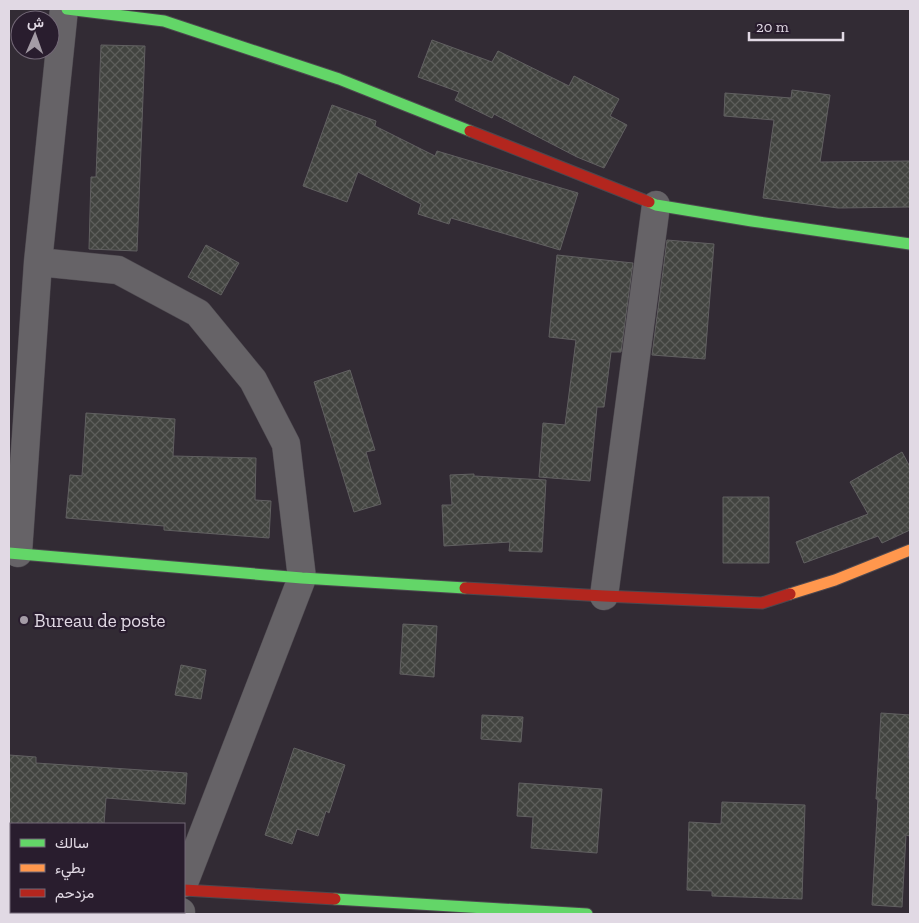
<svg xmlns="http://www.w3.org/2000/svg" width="919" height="923" viewBox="0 0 919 923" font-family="'Zilla Slab',Vazirmatn,serif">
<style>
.building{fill:url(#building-cross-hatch);stroke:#616061}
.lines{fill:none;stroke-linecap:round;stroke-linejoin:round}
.street-casing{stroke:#4d484f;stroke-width:29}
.fast-casing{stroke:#4d484f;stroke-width:13}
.slow-casing{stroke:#4d484f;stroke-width:13}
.jam-casing{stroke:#4d484f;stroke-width:13}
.street{stroke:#666367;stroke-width:28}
.fast{stroke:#63d668;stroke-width:11}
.slow{stroke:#ff974d;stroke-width:11}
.jam{stroke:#b3261e;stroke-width:11}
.poi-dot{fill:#a49ca6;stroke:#291d2e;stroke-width:2}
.labels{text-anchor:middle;stroke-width:4.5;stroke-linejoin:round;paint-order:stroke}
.poi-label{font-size:19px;fill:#e1d9e4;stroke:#291d2e;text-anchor:start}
</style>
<defs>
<pattern id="building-cross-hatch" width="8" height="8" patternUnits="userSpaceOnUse" patternTransform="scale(1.25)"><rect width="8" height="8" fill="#424440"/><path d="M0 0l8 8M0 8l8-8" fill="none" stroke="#5d5e5b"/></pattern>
</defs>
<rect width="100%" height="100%" fill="#322b34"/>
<!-- building -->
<path class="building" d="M 432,40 L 492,62 L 498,51 L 569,86 L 574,76 L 619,99 L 610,116 L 627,125 L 604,168 L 577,157 L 494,114 L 492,118 L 455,100 L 459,92 L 418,77 Z
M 101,45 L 145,46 L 137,251 L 89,249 L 91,177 L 96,177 Z
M 792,90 L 830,95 L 820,162 L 910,161 L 910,207 L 838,208 L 763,198 L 774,120 L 724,116 L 725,93 L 791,98 Z
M 332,105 L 376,121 L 375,126 L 435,156 L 437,151 L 578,193 L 560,250 L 451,218 L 449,224 L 418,214 L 421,204 L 358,172 L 347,202 L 303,186 Z
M 667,240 L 714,244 L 705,359 L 652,355 Z
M 206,245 L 239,263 L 221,295 L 188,277 Z
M 557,255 L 633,263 L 621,352 L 611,352 L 604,407 L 597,407 L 590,481 L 539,477 L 543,423 L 565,425 L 576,340 L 549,337 Z
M 350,370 L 375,450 L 366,452 L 381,504 L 354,512 L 314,382 Z
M 86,413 L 175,419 L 173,456 L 256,458 L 255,500 L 271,501 L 269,538 L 164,530 L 164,526 L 66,518 L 70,475 L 82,476 Z
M 902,452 L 910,467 L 910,530 L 882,543 L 878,536 L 804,563 L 796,542 L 868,514 L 850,482 Z
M 474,474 L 474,476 L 546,480 L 542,552 L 509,551 L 510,542 L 444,546 L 442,505 L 452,505 L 450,475 Z
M 723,497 L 769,497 L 769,563 L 723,563 Z
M 403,624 L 437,626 L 434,677 L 400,674 Z
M 181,665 L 206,670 L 201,699 L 175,695 Z
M 881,713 L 910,715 L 908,757 L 910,757 L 910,836 L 906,835 L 902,907 L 872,905 L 878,799 L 876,799 Z
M 482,715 L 523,717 L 521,742 L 481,739 Z
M 294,748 L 345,765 L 329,813 L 326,811 L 318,836 L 297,829 L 292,844 L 265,835 Z
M 9,755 L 36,757 L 36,763 L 187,773 L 185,804 L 106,798 L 104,824 L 9,824 Z
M 519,783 L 602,789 L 597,853 L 531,848 L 533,817 L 517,816 Z
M 722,802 L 805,805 L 802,899 L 712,896 L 712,891 L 687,890 L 689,822 L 721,824 Z"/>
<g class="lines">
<defs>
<path id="street" d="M 38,262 L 118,270 L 198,313 L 253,380 L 286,444 L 302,578 L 184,883
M 18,553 L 38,262 L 64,9
M 604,596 L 656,205
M 181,914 L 181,912"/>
<path id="fast" d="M 67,9 L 164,21 L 339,79 L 470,131
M 649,202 L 656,205 L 752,221 L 910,244
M 9,553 L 302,578 L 465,588
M 9,877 L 11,877
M 335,899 L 587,914"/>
<path id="slow" d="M 790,594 L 835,580 L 910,550"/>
<path id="jam" d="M 470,131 L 649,202
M 465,588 L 604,596 L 762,603 L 790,594
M 184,890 L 335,899"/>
</defs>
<!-- street casing -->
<use href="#street" class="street-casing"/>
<!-- fast casing -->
<use href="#fast" class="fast-casing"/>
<!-- slow casing -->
<use href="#slow" class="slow-casing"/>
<!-- jam casing -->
<use href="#jam" class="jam-casing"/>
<!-- street -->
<use href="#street" class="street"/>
<!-- fast -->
<use href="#fast" class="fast"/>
<!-- slow -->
<use href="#slow" class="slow"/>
<!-- jam -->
<use href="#jam" class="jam"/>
</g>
<!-- markers -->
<circle class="poi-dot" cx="24" cy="620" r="5"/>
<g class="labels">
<!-- poi labels -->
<g class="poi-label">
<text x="34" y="627">Bureau de poste</text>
</g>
</g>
<!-- border -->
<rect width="919" height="923" fill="none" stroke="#e1d9e4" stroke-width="20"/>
<!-- legend -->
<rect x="10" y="823" width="175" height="90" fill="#291d2e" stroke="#736877"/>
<rect x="20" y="839" width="25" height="8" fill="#63d668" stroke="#736877"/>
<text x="55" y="848" font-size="15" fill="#e1d9e4">سالك</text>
<rect x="20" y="864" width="25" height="8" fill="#ff974d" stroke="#736877"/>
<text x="55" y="873" font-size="15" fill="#e1d9e4">بطيء</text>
<rect x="20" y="889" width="25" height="8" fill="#b3261e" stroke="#736877"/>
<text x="55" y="898" font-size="15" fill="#e1d9e4">مزدحم</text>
<!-- north arrow -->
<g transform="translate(35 35) rotate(2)"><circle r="24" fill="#291d2e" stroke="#736877"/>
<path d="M0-4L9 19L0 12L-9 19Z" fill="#a49ca6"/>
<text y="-8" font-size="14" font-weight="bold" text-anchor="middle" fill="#e1d9e4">ش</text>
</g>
<!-- scale -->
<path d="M749 32v8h94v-8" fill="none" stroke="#e1d9e4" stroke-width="2.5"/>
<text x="756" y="32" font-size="15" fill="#e1d9e4" stroke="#291d2e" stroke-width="4" paint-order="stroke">20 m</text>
</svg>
